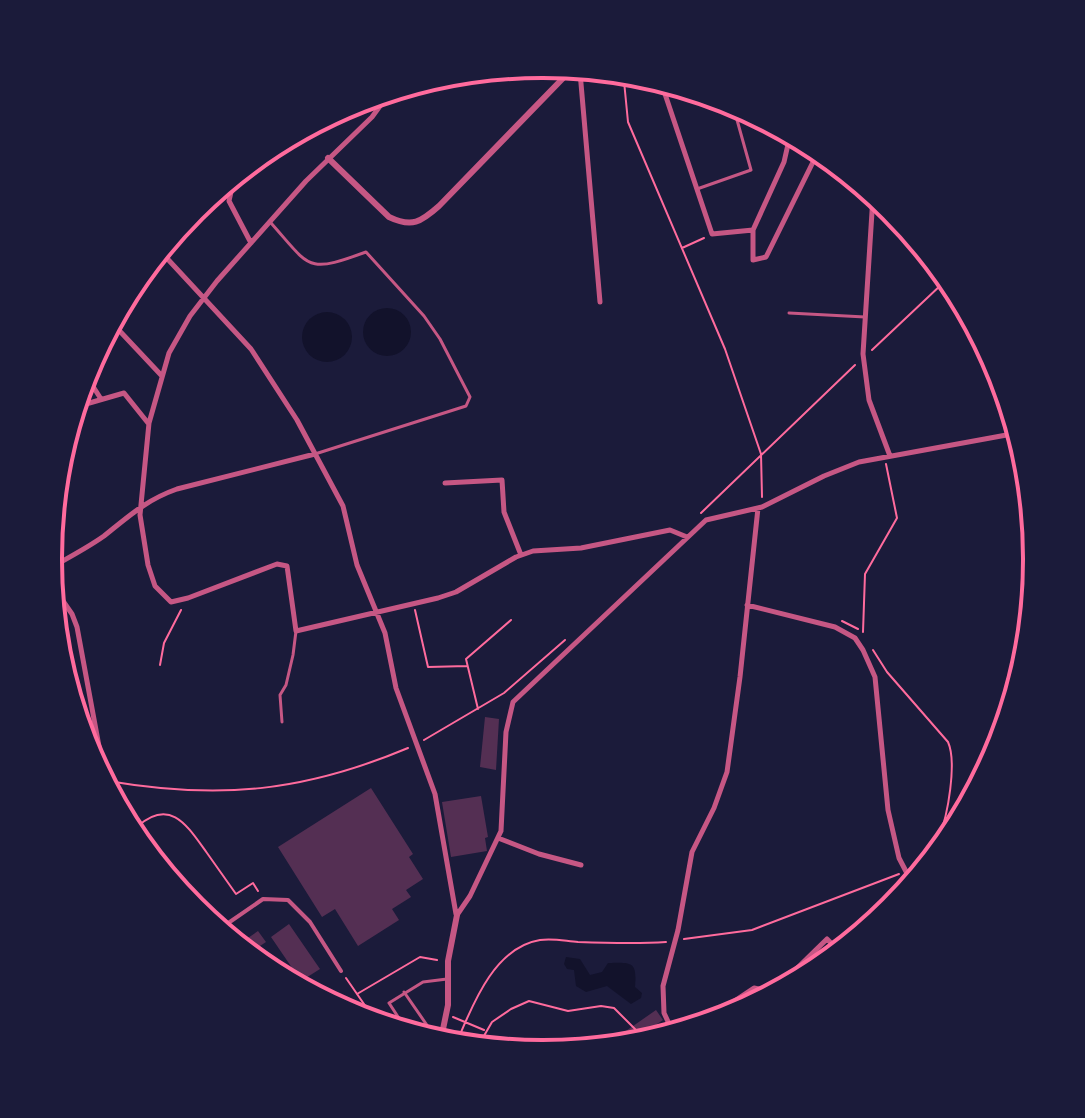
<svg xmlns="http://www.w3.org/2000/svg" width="1085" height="1118" viewBox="0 0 1085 1118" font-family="'DejaVu Sans',sans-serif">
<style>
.water{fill:#12122b}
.building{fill:#542f53}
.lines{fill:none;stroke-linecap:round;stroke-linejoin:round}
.path{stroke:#ff6b9d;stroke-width:2}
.service{stroke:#c65784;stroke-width:3}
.pedestrian{stroke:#c65784;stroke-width:4}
.minor{stroke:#c65784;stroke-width:5}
.tertiary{stroke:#c65784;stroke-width:6}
.rim{fill:none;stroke:#ff6b9d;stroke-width:4}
</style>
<rect width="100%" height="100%" fill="#1b1b3a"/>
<!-- water -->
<path class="water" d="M363 332a24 24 0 1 1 48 0a24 24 0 1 1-48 0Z
M302 337a25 25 0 1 1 50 0a25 25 0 1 1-50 0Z
M 566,957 L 580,959 L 590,975 L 602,972 L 608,963 C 633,962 637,962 635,987 L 642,993 L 641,998 L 631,1004 L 607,986 L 586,992 L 576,986 L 574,970 L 567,969 L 564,964 Z"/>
<!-- building -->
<path class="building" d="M 485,717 L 499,719 L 496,770 L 480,767 Z
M 371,788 L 413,854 L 409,857 L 423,879 L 406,890 L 411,897 L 392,909 L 399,920 L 358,946 L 335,909 L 322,917 L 278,847 Z
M 481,796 L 488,837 L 485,838 L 487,851 L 451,857 L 442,802 Z
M 289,924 L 320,969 L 301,981 L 271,937 Z
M 258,931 L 266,942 L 254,950 L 242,942 Z
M 656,1010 L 663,1020 L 644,1033 L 625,1037 L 623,1033 Z"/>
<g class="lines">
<!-- path -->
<path class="path" d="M 624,81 L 628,122 L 725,349 L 761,454 L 762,497
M 682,248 L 704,238
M 872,350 L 942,284
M 701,513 L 855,365
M 415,610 L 428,667 L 467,666
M 842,621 L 858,629
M 863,632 L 865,574 L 897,518 L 886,464
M 873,650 L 887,672 L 948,742 C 957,762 948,816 939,836 C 934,847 924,857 915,866
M 160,665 L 164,643 L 181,610
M 478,709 L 466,659 L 511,620
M 424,740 L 504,693 L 565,640
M 108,781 C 219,800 303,792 408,748
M 138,826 C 171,797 188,827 207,853 C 217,867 226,880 236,894 L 253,883 L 258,891
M 684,939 L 752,930 L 899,874
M 346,978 L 375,1020
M 357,994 L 420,957 L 437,960
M 453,1017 L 484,1030
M 459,1037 C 474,1001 496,947 540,940 C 553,938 565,941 578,942 C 607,943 636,944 666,942
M 481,1041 L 492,1022 L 511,1009 L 529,1001 L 568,1011 L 601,1006 L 614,1008 L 640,1034"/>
<!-- service -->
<path class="service" d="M 697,189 L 751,170 L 732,102
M 271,223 C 311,268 306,274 366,252 L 424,316 L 440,339 L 470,397 L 466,406 L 315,454
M 789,313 L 865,317
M 282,722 L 280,695 L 286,685 L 293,655 L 296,631
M 404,992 L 431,1031
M 404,1026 L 389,1003 L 423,982 L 447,979"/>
<!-- pedestrian -->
<path class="pedestrian" d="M 221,928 L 263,899 L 288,900 L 310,922 L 341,971"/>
<!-- minor -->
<path class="minor" d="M 580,72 L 600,302
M 663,88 L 712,234 L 753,230
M 388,95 L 372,117 L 306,181 L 217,281 L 190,316 L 169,353 L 149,423 L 140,515 L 148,565 L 155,586 L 171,602 L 188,598 L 277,564 L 287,566 L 296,631 L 438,598 L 456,592 L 516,557 L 533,551 L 581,548 L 670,530 L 687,537
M 789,140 L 784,162 L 753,230 L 753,260 L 766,257 L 815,158
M 233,183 L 229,201 L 251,243
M 873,196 L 863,354 L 869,400 L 890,456
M 163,254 L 251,349 L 297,420 L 343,506 L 357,565 L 385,633 L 396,688 L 435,794 L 456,914
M 165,256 L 180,237 L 182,226
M 115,326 L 161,375
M 85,374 L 101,399
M 79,406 L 124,393 L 148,423
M 445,483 L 502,480 L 504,512 L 521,555
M 50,568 C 68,558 87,548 104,536 C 129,516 146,500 177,489 L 315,454
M 54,588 L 72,614 L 77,627 L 103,768
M 747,605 L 835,627 L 855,638 L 863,650 L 875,677 L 888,810 L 899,858 L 911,881
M 498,838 L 539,854 L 581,865
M 457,915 L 470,896 L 501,831 L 506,732 L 513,702 L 706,520 L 762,507 L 824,476 L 859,462 L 1012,434
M 784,981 L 827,939 L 835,947
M 703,1022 L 754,988 L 768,991
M 671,1028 L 664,1013 L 663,986 L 678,930 L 692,852 L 714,808 L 727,772 L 740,677 L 758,508"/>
<!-- tertiary -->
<path class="tertiary" d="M 328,158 L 389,217 C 412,228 421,222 439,206 L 571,70
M 442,1034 L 448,1005 L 448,961 L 457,915"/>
</g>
<!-- crop -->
<path d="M0 0H1085V1118H0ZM542 78H543A480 480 0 0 1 1023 558V560A480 480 0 0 1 543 1040H542A480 480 0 0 1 62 560V558A480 480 0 0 1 542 78Z" fill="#1b1b3a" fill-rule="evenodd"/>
<path class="rim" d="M542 78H543A480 480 0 0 1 1023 558V560A480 480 0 0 1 543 1040H542A480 480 0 0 1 62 560V558A480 480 0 0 1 542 78Z"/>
</svg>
